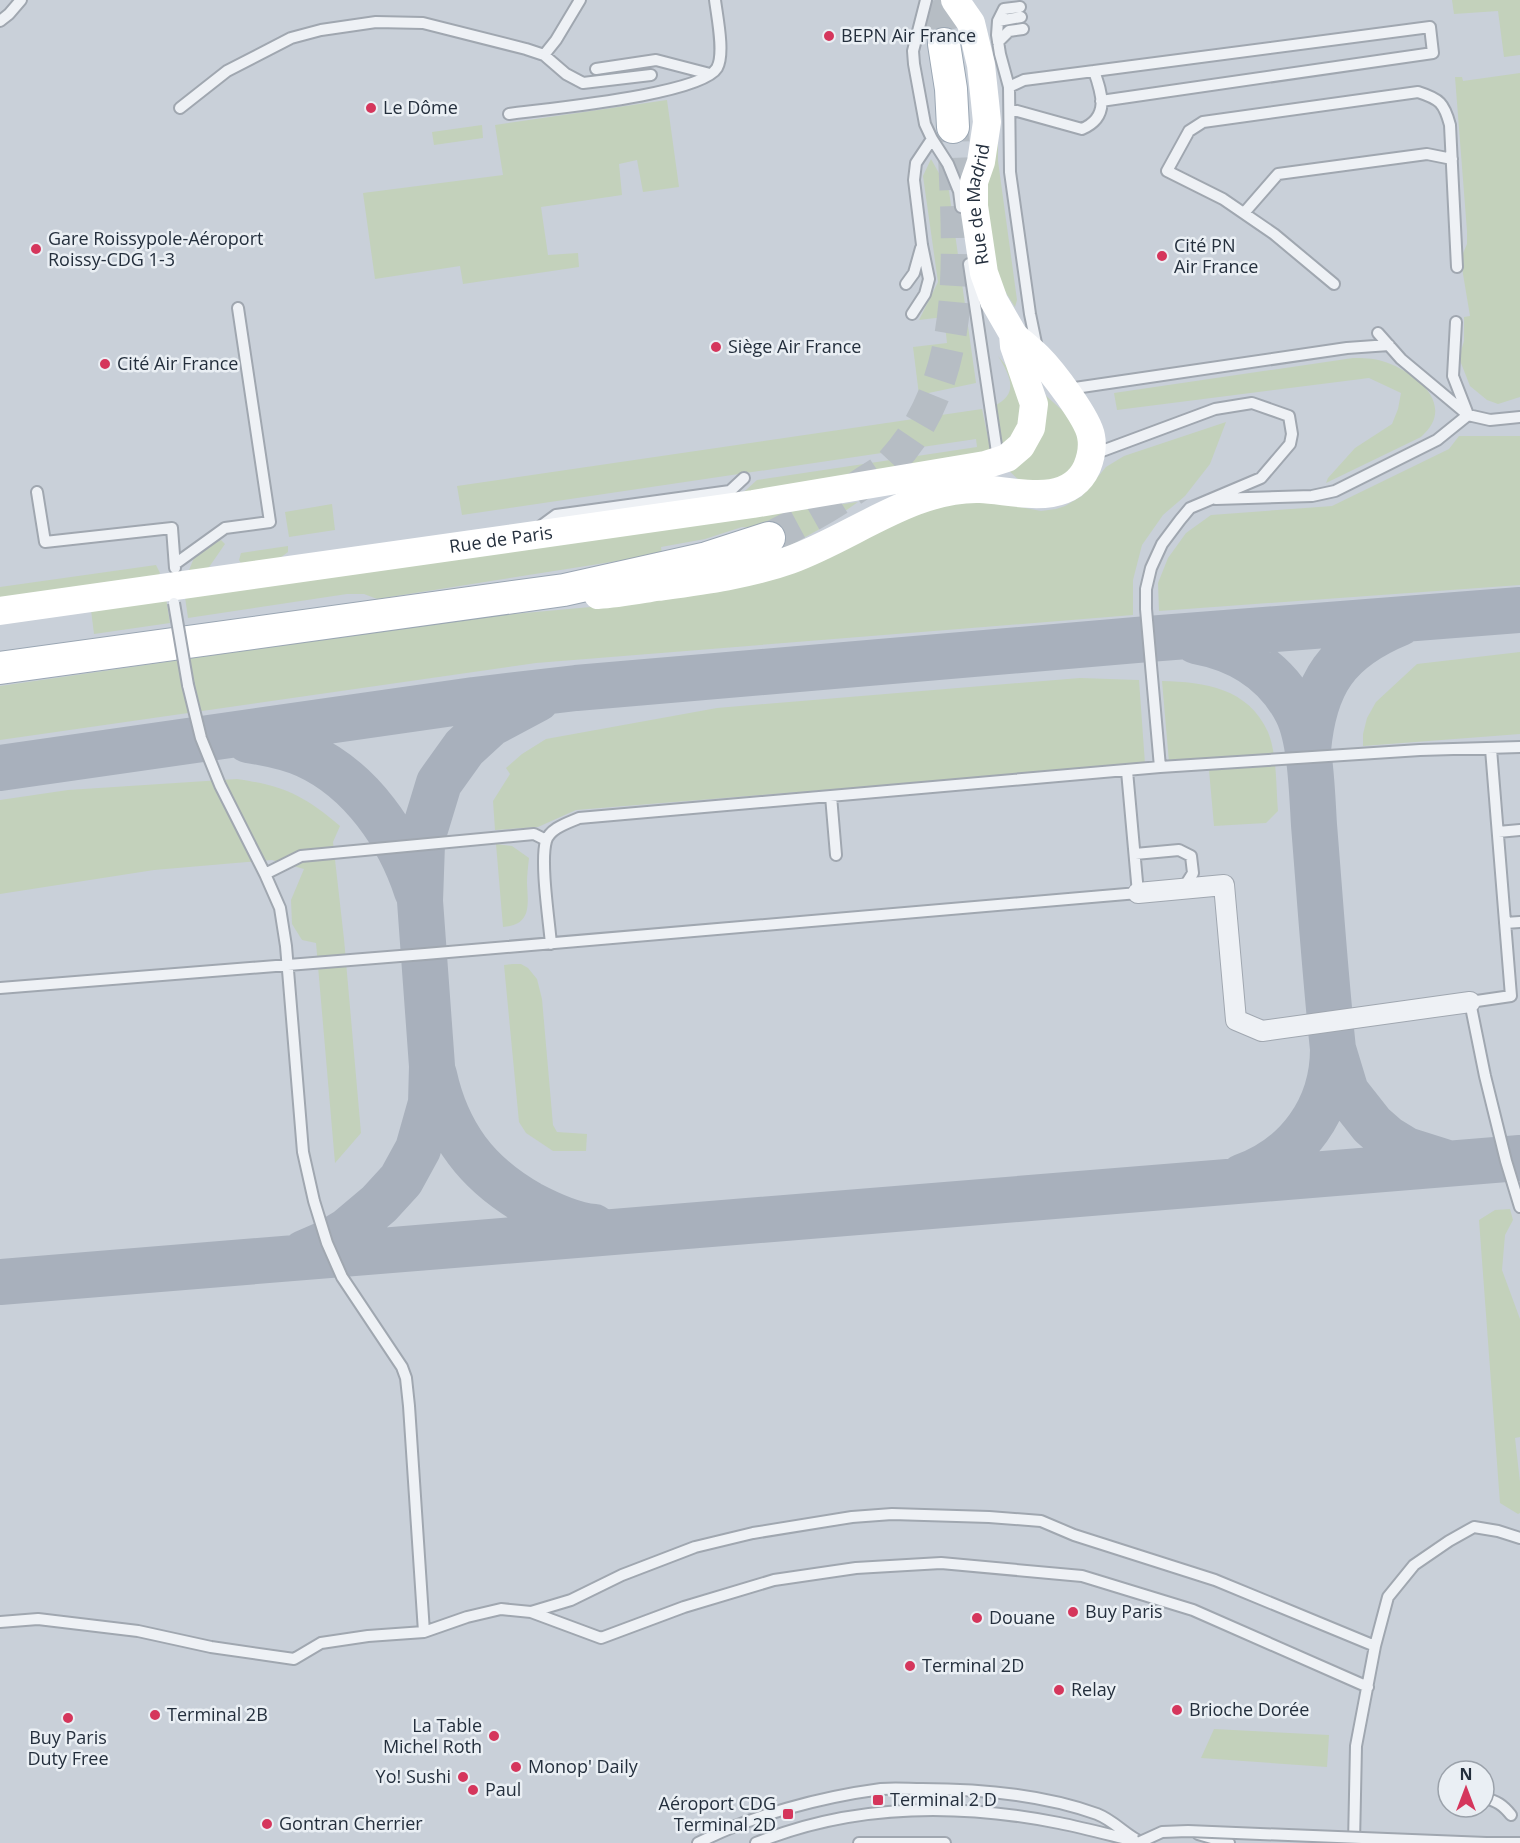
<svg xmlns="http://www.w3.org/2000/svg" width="1520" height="1843" viewBox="0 0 1520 1843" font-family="'Open Sans',sans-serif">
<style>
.built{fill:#c9d0d9;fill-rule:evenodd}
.green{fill:#c3d1bb}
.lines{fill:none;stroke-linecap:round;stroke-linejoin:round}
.taxiway{stroke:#a8b0bc;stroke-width:46}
.primary-tunnel{stroke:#b6bdc4;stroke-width:32;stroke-dasharray:32 16;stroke-linecap:butt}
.lane-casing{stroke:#a0a7b0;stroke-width:14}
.street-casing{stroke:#a0a7b0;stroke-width:22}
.primary-casing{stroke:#9aa6b3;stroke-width:34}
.lane{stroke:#eef1f5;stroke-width:10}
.street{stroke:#eef1f5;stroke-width:20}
.secondary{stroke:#fff;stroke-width:28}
.primary{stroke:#fff;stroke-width:32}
.lane-bridge-casing{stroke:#a0a7b0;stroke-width:14;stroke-linecap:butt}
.lane-bridge{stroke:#eef1f5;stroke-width:10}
.poi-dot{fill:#d5365c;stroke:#eaeff4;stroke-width:2}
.labels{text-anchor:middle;stroke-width:5;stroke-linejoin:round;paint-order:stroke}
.poi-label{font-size:18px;fill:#242f3d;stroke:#eaeff4;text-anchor:start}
.street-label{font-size:18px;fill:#242f3d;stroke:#eaeff4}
</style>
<rect width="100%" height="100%" fill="#dbe0e6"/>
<!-- built -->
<path class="built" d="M 0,0 L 1520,0 L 1520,1843 L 0,1843 ZM 1448,1771 L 1484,1771 L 1484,1807 L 1448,1807 Z"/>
<!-- green -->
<path class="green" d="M 1452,0 L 1520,0 L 1520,55 L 1504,57 L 1498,11 L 1454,14 Z
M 1520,73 L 1520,397 L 1498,404 L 1487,400 L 1470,386 L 1459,358 L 1464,341 L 1464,317 L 1470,316 L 1462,268 L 1457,267 L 1467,244 L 1467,231 L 1455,77 L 1462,77 L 1463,81 Z
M 667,100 L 679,187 L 643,192 L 637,160 L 619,164 L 622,195 L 541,207 L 548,255 L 578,253 L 579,267 L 463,284 L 460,266 L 375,279 L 363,193 L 503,175 L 495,125 Z
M 482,125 L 483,138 L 434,145 L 432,132 Z
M 998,141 L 998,161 L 1017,300 L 1015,307 L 994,274 L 982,184 Z
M 931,159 L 949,191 L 976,383 L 919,395 L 913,347 L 947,343 L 944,317 L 919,320 L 938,282 L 923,176 Z
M 998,356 L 1013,374 L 1023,395 L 1018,429 L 1000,447 L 994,406 C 1020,394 1010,375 998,356 Z
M 1353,358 C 1363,358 1372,358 1382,361 C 1415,371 1458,405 1421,437 L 1326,483 L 1328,478 L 1355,448 L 1392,424 L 1398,409 L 1401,393 L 1369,378 L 1117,410 L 1114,393 Z
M 1044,394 L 1063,411 L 1080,436 L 1080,460 L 1061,483 L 1021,482 L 1006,468 Z
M 982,409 L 991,452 L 736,499 L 757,480 L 977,447 L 976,439 L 462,515 L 457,486 Z
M 1226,422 L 1210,464 L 1185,496 L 1163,515 L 1142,545 L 1133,580 L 1133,615 L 536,663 L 0,740 L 0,686 L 318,640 L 381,626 L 591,607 L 961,496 L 1041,511 L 1056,509 L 1065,506 L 1082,496 L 1106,467 L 1124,456 Z
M 1459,436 L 1520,436 L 1520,585 L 1159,611 L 1158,583 L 1168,558 L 1186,533 L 1211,515 L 1332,506 L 1449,449 Z
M 858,502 L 818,530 L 787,547 L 751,528 L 742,527 L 705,539 L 661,547 L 662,554 L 377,599 L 364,594 L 347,594 L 188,618 L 185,597 Z
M 332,504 L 335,530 L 289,537 L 285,512 Z
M 221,540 L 225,544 L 205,573 L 189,570 L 196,553 Z
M 288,546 L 288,552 L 276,561 L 242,565 L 239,560 L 241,553 Z
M 156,565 L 160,573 L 157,578 L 0,601 L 0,587 Z
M 166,598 L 170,623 L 94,634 L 91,610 Z
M 1520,652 L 1520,734 L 1363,746 L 1363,734 L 1367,718 L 1376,702 L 1417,664 Z
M 1080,678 L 1139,680 L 1145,764 L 576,810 L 538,827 L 495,830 L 493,801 L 510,774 L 506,768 L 522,754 L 546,739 L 717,708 Z
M 1162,681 C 1205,682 1248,688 1268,732 C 1277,754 1276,787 1278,811 L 1266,823 L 1214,826 L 1208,759 L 1169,762 Z
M 237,779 C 284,786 303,795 340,826 L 333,842 L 344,939 L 361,1133 L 335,1163 L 316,943 L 302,940 L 292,924 L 291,900 L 304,869 L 272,860 L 154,870 L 0,894 L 0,800 L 68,790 Z
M 496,844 L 512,846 L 529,858 C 528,867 527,875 527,883 C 528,905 532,925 503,927 Z
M 513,964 L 521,964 L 528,968 L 537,979 L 542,999 L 553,1125 L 557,1132 L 587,1134 L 586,1151 L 553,1151 L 526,1133 L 519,1122 L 504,965 Z
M 1510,1209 L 1513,1220 L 1505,1235 L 1502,1270 L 1520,1319 L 1520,1437 L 1515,1438 L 1520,1482 L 1520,1513 L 1518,1514 L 1500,1503 L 1479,1220 L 1495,1210 Z
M 1214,1729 L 1329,1735 L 1327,1767 L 1201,1758 Z"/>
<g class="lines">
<!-- taxiway -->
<path class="taxiway" d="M 1196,641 C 1240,649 1276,671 1297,712 C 1311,740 1312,793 1314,825 C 1320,899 1325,974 1333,1049 C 1333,1108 1298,1157 1242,1177
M 248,740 C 267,743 288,747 306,755 C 361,780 399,836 417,891
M 1308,750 C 1314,683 1337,649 1400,623
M 0,768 L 474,700 L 576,688 L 1148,639 L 1520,610
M 1333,1049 L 1346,1092 L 1372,1125 L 1388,1139 L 1406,1150 L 1444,1162
M 434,1075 C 447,1134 477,1174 530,1204 C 549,1214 572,1225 594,1227
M 304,1253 L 327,1243 L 347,1231 L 379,1204 L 401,1180 L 418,1149 L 431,1103 L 432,1066 L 420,901 L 422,844 L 425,829 L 439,783 L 464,748 L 490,724 L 537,699
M 0,1282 L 1520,1158"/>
<!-- primary-tunnel -->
<path class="primary-tunnel" d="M 935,0 L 944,44
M 769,538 C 803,521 832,505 863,483 C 872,477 882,472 889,465 C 975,376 956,239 953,127"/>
<defs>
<path id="lane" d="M 926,0 L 913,51 L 914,64 L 925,124 L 932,139 L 948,164 L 959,191 L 961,207
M 1020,7 L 1004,9 L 998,21 L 997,35 L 1000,54 L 1009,87 L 1010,172 L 1030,314 L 1037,348
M 0,21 L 9,14 L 21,0
M 998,21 L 1021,17
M 998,42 L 1009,31 L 1023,29
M 544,55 L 556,40 L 580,0
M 596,69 L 656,60 L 710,74
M 1094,71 L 1430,27 L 1433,53 L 1101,101
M 1009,87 L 1024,80 L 1094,71 C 1102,94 1110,117 1082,129 L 1010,109
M 180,108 L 227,71 L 291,38 L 321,30 L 376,22 L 423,23 L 526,49 L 544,55 L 566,74 L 583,83 L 651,75
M 509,114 C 544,109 701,95 717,68 C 725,54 717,16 715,0
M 1244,213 L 1278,174 L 1427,154 L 1452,159
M 969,264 L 998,459
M 906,284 L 914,273 L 921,248
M 1334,284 L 1274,234 L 1223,199 L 1167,171 L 1189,131 L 1203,122 L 1418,92 C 1440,99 1444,103 1450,125 L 1457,267
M 912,314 L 925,294 L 929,279 L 922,245 L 914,180 L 916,163 L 932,139
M 1456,322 L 1453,376 L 1467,412
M 1378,333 L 1401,359 L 1468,415 L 1490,420 L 1520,417
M 1068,389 L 1347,348 L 1389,345
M 1094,454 L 1215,409 L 1252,403 L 1289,416 L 1292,434 L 1290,444 L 1261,478 L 1190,508 L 1180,520 L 1162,544 L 1151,568 L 1146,589 L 1146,609 L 1160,767
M 37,492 L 45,542 L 172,528 L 175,568
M 1216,499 L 1312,496 L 1335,491 L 1437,440 L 1468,415
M 541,526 L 556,515 L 730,491 L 744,478
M 175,564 L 225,528 L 270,522 L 238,308
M 188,685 L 201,738 L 220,785 L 265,874 L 280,908 L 286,946 L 303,1152 L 314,1201 L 327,1243 L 342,1277 L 402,1367 L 406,1378 L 409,1406 L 424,1632
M 1491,749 L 1511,996 L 1470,1002 L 1485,1076 L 1506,1161 L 1520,1207
M 831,796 L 836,855
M 1498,832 L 1520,830
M 1135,854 L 1179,850 L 1191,856 L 1193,873 L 1183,889
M 265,874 L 301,856 L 534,834 L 546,840
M 1505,923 L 1520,922
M 551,944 C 549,920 540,862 546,841 C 550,828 568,823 579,818 L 1160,767 L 1420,750 L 1520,747
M 0,988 L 425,954 L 1138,893 L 1127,771
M 531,1612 L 571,1600 L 622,1575 L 695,1547 L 753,1533 L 852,1517 L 892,1514 L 989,1517 L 1041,1521 L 1074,1535 L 1215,1580 L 1375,1646
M 0,1622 L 38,1619 L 138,1631 L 211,1647 L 294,1659 L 321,1643 L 368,1636 L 424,1632 L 467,1617 L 501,1609 L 531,1612 L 601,1638 L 684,1607 L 774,1580 L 856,1568 L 941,1563 L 1082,1576 L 1193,1610 L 1368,1687
M 1484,1798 C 1497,1801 1503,1805 1511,1815
M 1198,1834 L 1229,1843
M 698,1843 C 752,1815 821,1797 881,1789 C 895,1788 909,1789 922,1789 C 980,1789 1042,1794 1097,1814 C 1115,1821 1126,1836 1143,1843
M 756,1843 C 852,1804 958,1803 1059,1823 C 1084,1828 1110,1835 1135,1841
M 859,1843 L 945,1843
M 1354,1843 L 1356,1746 L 1375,1646 L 1388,1597 L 1414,1565 L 1449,1541 L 1474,1527 L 1498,1531 L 1520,1538
M 1486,1843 L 1520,1843"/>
<path id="street" d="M 1138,893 L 1224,885 L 1236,1020 L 1262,1031 L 1470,1002"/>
<path id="primary" d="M 944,44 L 951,89 L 953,127
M 0,668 L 564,590 L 707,558 L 769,538"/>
</defs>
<!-- lane casing -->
<use href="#lane" class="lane-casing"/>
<!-- street casing -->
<use href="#street" class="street-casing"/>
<!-- primary casing -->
<use href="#primary" class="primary-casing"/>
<!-- lane -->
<use href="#lane" class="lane"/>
<!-- street -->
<use href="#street" class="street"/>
<!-- secondary -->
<g class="secondary">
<path d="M 598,595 C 618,594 638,590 657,587 C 701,581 748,575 790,560 C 852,538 913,487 980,489 C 1013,490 1068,509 1087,467 C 1091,457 1093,446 1091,436 C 1088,418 1052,371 1038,357 C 1031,350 1022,343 1014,336"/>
<path id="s1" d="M 0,611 L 753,504 L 985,465 L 1007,458 L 1021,446 L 1031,428 L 1034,404 L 1014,346 L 1013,334 L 994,301 L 984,273 L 974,206 L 974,182 L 981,162 L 987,122 L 985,102 L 981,65 L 971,23 L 955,0"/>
</g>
<!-- primary -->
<use href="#primary" class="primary"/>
<defs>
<path id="lane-bridge" d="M 174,603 L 188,685
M 1140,1842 L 1162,1832 L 1188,1831 L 1486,1843"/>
</defs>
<!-- lane-bridge casing -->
<use href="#lane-bridge" class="lane-bridge-casing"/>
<!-- lane-bridge -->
<use href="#lane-bridge" class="lane-bridge"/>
</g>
<!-- markers -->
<g class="poi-dot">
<circle cx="829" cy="36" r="6"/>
<circle cx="371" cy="108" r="6"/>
<circle cx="36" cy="249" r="6"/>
<circle cx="1162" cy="256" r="6"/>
<circle cx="716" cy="347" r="6"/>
<circle cx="105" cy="364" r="6"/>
<circle cx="1073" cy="1612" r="6"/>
<circle cx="977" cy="1618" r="6"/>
<circle cx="910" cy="1666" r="6"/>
<circle cx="1059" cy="1690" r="6"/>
<circle cx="1177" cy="1710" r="6"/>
<circle cx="155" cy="1715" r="6"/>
<circle cx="68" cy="1718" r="6"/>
<circle cx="494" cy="1736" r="6"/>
<circle cx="516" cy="1767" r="6"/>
<circle cx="463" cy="1777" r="6"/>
<circle cx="473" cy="1790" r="6"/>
<rect x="872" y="1794" width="12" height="12" rx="3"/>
<rect x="782" y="1808" width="12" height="12" rx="3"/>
<circle cx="267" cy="1824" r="6"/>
</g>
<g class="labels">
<!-- poi labels -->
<g class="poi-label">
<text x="841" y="42">BEPN Air France</text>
<text x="383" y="114">Le Dôme</text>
<text x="48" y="245">Gare Roissypole-Aéroport<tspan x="48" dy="21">Roissy-CDG 1-3</tspan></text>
<text x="1174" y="252">Cité PN<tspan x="1174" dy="21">Air France</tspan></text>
<text x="728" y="353">Siège Air France</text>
<text x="117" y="370">Cité Air France</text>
<text x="1085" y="1618">Buy Paris</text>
<text x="989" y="1624">Douane</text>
<text x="922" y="1672">Terminal 2D</text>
<text x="1071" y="1696">Relay</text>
<text x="1189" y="1716">Brioche Dorée</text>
<text x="167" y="1721">Terminal 2B</text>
<text x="482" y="1732" text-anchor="end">La Table<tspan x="482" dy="21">Michel Roth</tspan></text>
<text x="68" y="1744" text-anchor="middle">Buy Paris<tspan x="68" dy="21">Duty Free</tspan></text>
<text x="528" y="1773">Monop' Daily</text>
<text x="451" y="1783" text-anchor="end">Yo! Sushi</text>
<text x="485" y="1796">Paul</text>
<text x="890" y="1806">Terminal 2 D</text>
<text x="776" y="1810" text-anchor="end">Aéroport CDG<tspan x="776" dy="21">Terminal 2D</tspan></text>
<text x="279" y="1830">Gontran Cherrier</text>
</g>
<!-- street labels -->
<g class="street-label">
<text dy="6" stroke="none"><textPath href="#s1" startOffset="1293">Rue de Madrid</textPath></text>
<text dy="6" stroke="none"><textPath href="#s1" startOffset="506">Rue de Paris</textPath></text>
</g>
</g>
<!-- north arrow -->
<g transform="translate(1466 1789)"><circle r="28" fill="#eaeff4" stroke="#9ba2ab" stroke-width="1.5"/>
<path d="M0-4.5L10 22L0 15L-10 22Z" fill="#d5365c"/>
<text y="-9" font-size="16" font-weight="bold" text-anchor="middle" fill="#242f3d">N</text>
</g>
</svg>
